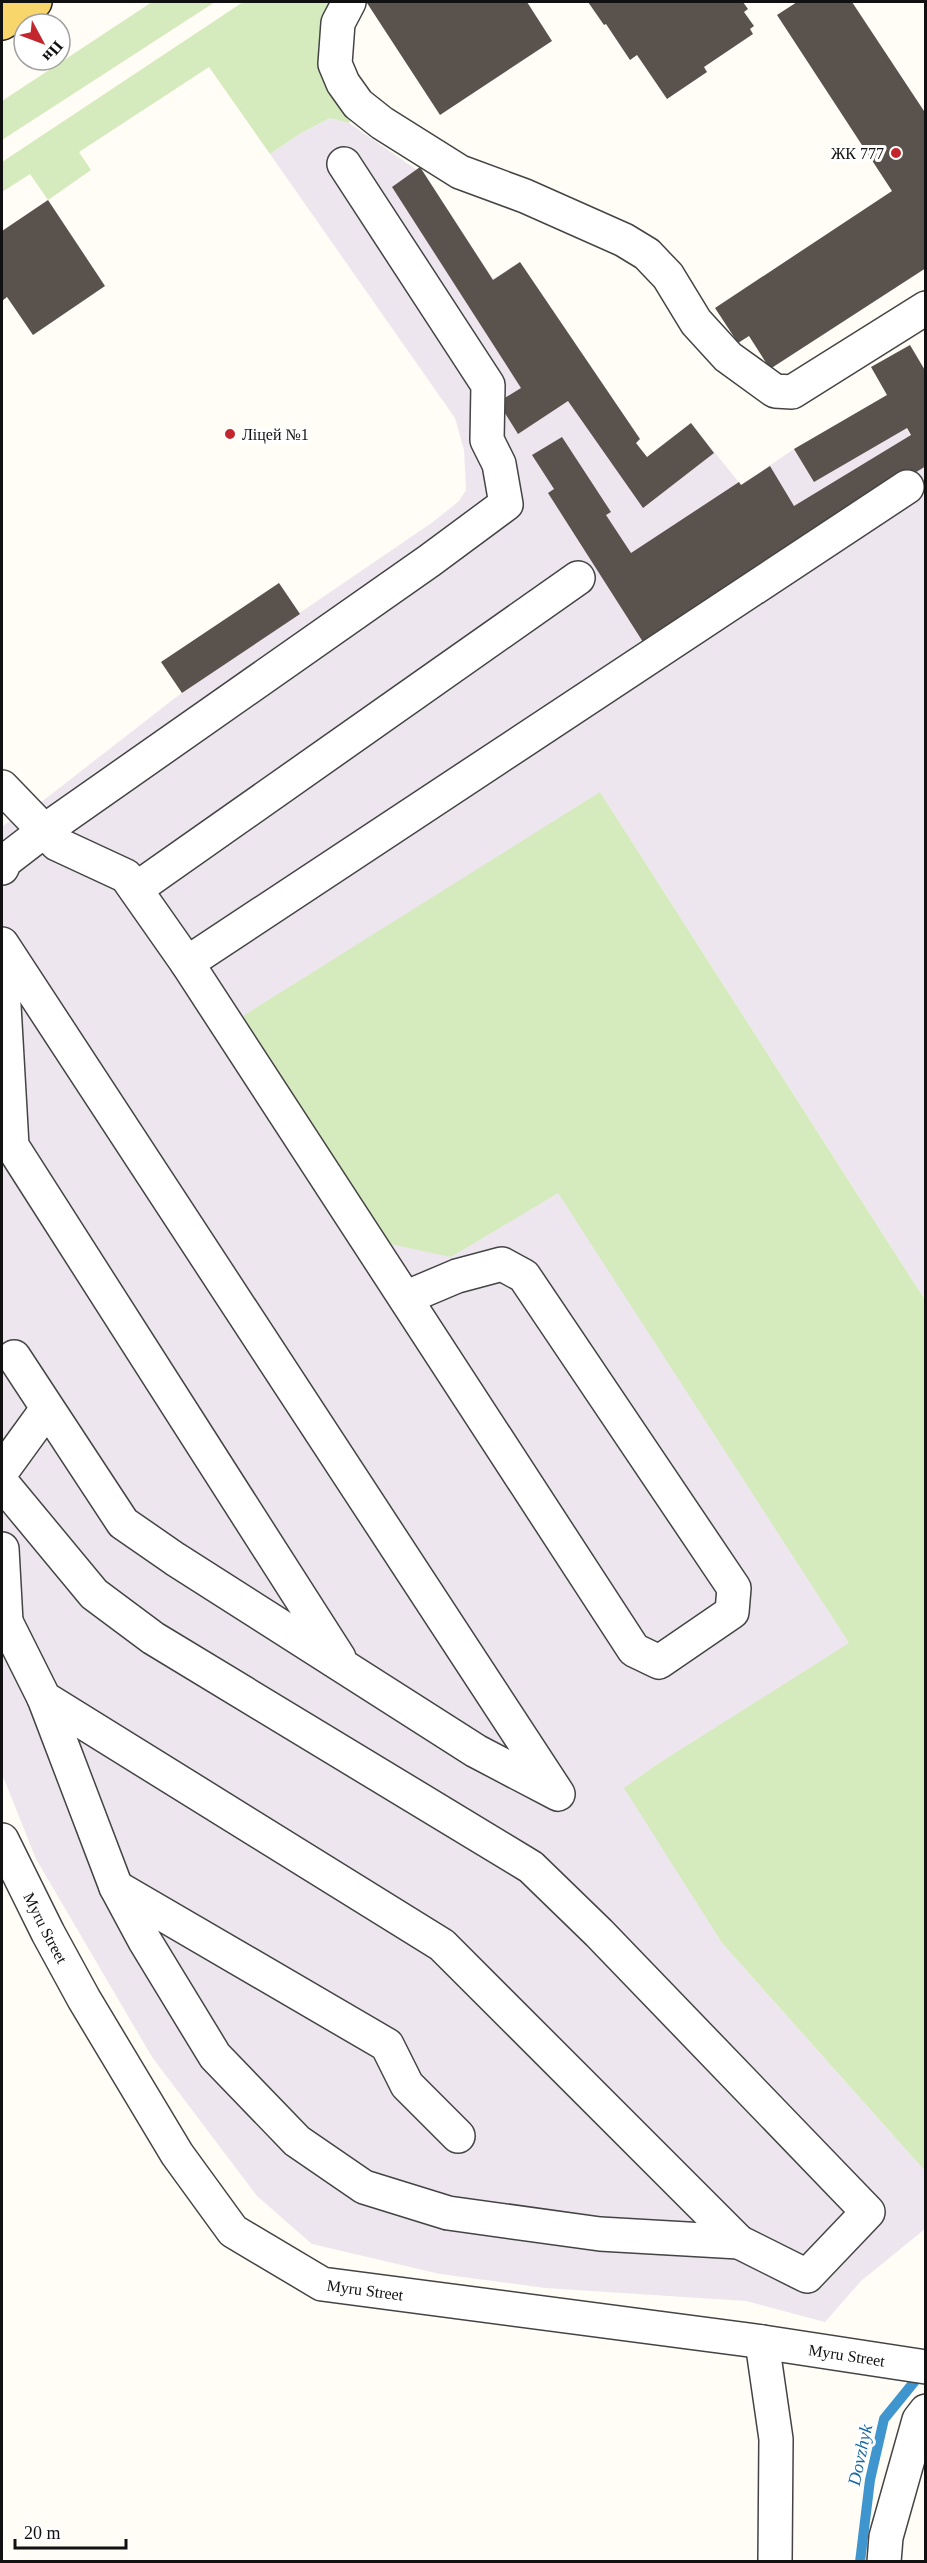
<svg xmlns="http://www.w3.org/2000/svg" width="927" height="2563" viewBox="0 0 927 2563" font-family="'Times New Roman',serif">
<style>
.industrial{fill:#eee6ef}
.green{fill:#d5ebbd}
.lines{fill:none;stroke-linecap:round;stroke-linejoin:round}
.stream{stroke:#3f96cf;stroke-width:10}
.building{fill:#5a524d}
.minor-casing{stroke:#444;stroke-width:36}
.major-casing{stroke:#222;stroke-width:36}
.minor{stroke:#fff;stroke-width:33}
.major{stroke:#f9d66b;stroke-width:33}
.poi-dot{fill:#c4262e;stroke:#fff;stroke-width:2}
.labels{text-anchor:middle;stroke-width:6;stroke-linejoin:round;paint-order:stroke}
.poi-label{font-size:16px;fill:#111;stroke:#fff;text-anchor:end}
.street-label{font-size:16px;fill:#111;stroke:#fff}
.water-label{font-size:18px;font-style:italic;fill:#1768a6;stroke:#fff}
</style>
<rect width="100%" height="100%" fill="#fffdf5"/>
<!-- industrial -->
<path class="industrial" d="M 330,118 L 349,123 L 417,170 L 420,167 L 493,279 L 520,262 L 640,439 L 636,444 L 647,457 L 691,423 L 741,485 L 794,449 L 887,395 L 925,461 L 925,1300 L 600,792 L 451,1257 L 558,1192 L 850,1644 L 659,1763 L 625,1788 L 722,1943 L 925,2171 L 925,2229 L 861,2281 L 825,2322 L 746,2301 L 545,2288 L 440,2274 L 312,2244 L 257,2196 L 152,2057 L 36,1859 L 2,1774 L 2,827 L 25,809 L 40,803 L 175,698 L 433,522 L 459,501 L 466,490 L 464,450 L 455,418 L 270,154 L 301,133 Z"/>
<!-- green -->
<path class="green" d="M 152,2 L 215,2 L 2,140 L 2,101 Z
M 243,2 L 336,2 L 353,117 L 349,123 L 330,118 L 301,133 L 270,154 L 209,67 L 79,152 L 91,170 L 48,200 L 30,174 L 2,192 L 2,162 Z
M 600,792 L 925,1300 L 925,2171 L 722,1943 L 624,1788 L 659,1763 L 849,1643 L 558,1193 L 451,1257 L 390,1244 L 243,1016 Z"/>
<g class="lines">
<!-- stream -->
<path class="stream" d="M 860,2562 L 870,2480 L 884,2419 L 923,2371"/>
</g>
<!-- building -->
<path class="building" d="M 370,2 L 527,2 L 552,41 L 440,115 L 367,3 Z
M 588,2 L 743,2 L 748,9 L 744,12 L 754,26 L 750,29 L 753,34 L 704,67 L 707,72 L 667,99 L 637,55 L 630,60 L 606,24 L 604,25 Z
M 797,2 L 852,2 L 926,114 L 926,268 L 770,369 L 749,336 L 738,343 L 715,308 L 892,191 L 777,15 Z
M 420,167 L 493,280 L 520,262 L 640,439 L 636,443 L 647,457 L 691,423 L 714,453 L 643,508 L 568,401 L 518,434 L 498,402 L 521,388 L 392,187 Z
M 48,200 L 105,286 L 33,335 L 7,297 L 2,301 L 2,231 Z
M 910,345 L 926,372 L 926,466 L 643,642 L 548,493 L 554,489 L 532,455 L 562,437 L 611,512 L 606,515 L 631,553 L 739,482 L 741,485 L 770,466 L 794,506 L 911,435 L 907,428 L 814,482 L 794,449 L 887,395 L 871,367 Z
M 279,583 L 300,614 L 182,693 L 161,662 Z"/>
<g class="lines">
<defs>
<g id="minor">
<path d="M 349,2 L 338,23 L 335,64 L 343,83 L 358,104 L 382,123 L 460,172 L 525,196 L 624,240 L 647,254 L 668,276 L 696,322 L 728,357 L 775,391 L 792,392 L 926,308"/>
<path d="M 2,787 L 57,844 L 126,876 L 187,963 L 634,1650 L 659,1662 L 732,1612 L 734,1588 L 524,1276 L 502,1264 L 457,1276 L 405,1298"/>
<path d="M 2,868 L 5,861 L 44,831 L 429,561 L 506,504 L 499,464 L 487,440 L 488,385 L 344,164"/>
<path d="M 136,889 L 578,578"/>
<path d="M 2,944 L 558,1794 L 476,1751 L 175,1559 L 123,1523 L 14,1357"/>
<path d="M 187,963 L 907,487"/>
<path d="M 2,970 L 12,1146 L 339,1658"/>
<path d="M 2,1471 L 47,1409"/>
<path d="M 2,1483 L 94,1594 L 153,1638 L 531,1867 L 599,1933 L 868,2212 L 807,2276 L 739,2242 L 442,1945 L 44,1698 L 6,1622"/>
<path d="M 2,1549 L 6,1622 L 2,1623"/>
<path d="M 44,1698 L 116,1887 L 145,1941 L 215,2056 L 297,2141 L 364,2187 L 448,2213 L 600,2234 L 739,2242"/>
<path id="s1" d="M 2,1840 L 48,1933 L 84,1999 L 177,2154 L 233,2231 L 322,2284 L 749,2340 L 926,2367"/>
<path d="M 116,1887 L 387,2045 L 407,2085 L 458,2136"/>
<path d="M 762,2342 L 776,2439 L 775,2562"/>
<path d="M 884,2562 L 886,2537 L 919,2420 L 926,2411"/>
</g>
<path id="major" d="M 2,23 L 35,2"/>
</defs>
<!-- minor casing -->
<use href="#minor" class="minor-casing"/>
<!-- major casing -->
<use href="#major" class="major-casing"/>
<!-- minor -->
<use href="#minor" class="minor"/>
<!-- major -->
<use href="#major" class="major"/>
</g>
<!-- markers -->
<g class="poi-dot">
<circle cx="896" cy="153" r="6"/>
<circle cx="230" cy="434" r="6"/>
</g>
<g class="labels">
<!-- poi labels -->
<g class="poi-label">
<text x="884" y="159">ЖК 777</text>
<text x="242" y="440" text-anchor="start">Ліцей №1</text>
</g>
<!-- street labels -->
<g class="street-label">
<text dy="6" stroke="none"><textPath href="#s1" startOffset="98">Myru Street</textPath></text>
<text dy="6" stroke="none"><textPath href="#s1" startOffset="602">Myru Street</textPath></text>
<text dy="6" stroke="none"><textPath href="#s1" startOffset="1088">Myru Street</textPath></text>
</g>
<!-- water labels -->
<g class="water-label">
<text transform="translate(860 2455) rotate(-78)" y="6">Dovzhyk</text>
</g>
</g>
<!-- border -->
<rect width="927" height="2563" fill="none" stroke="#111111" stroke-width="6"/>
<!-- north arrow -->
<g transform="translate(42 42) rotate(131)"><circle r="28" fill="#ffffff" stroke="#a0a0a0" stroke-width="1.5"/>
<path d="M0-4.5L10 22L0 15L-10 22Z" fill="#c4262e"/>
<text y="-9" font-size="16" font-weight="bold" text-anchor="middle" fill="#111111">Пн</text>
</g>
<!-- scale -->
<path d="M15 2539v9h111v-9" fill="none" stroke="#111111" stroke-width="3"/>
<text x="24" y="2539" font-size="18" fill="#111111" stroke="#ffffff" stroke-width="4.5" paint-order="stroke">20 m</text>
</svg>
